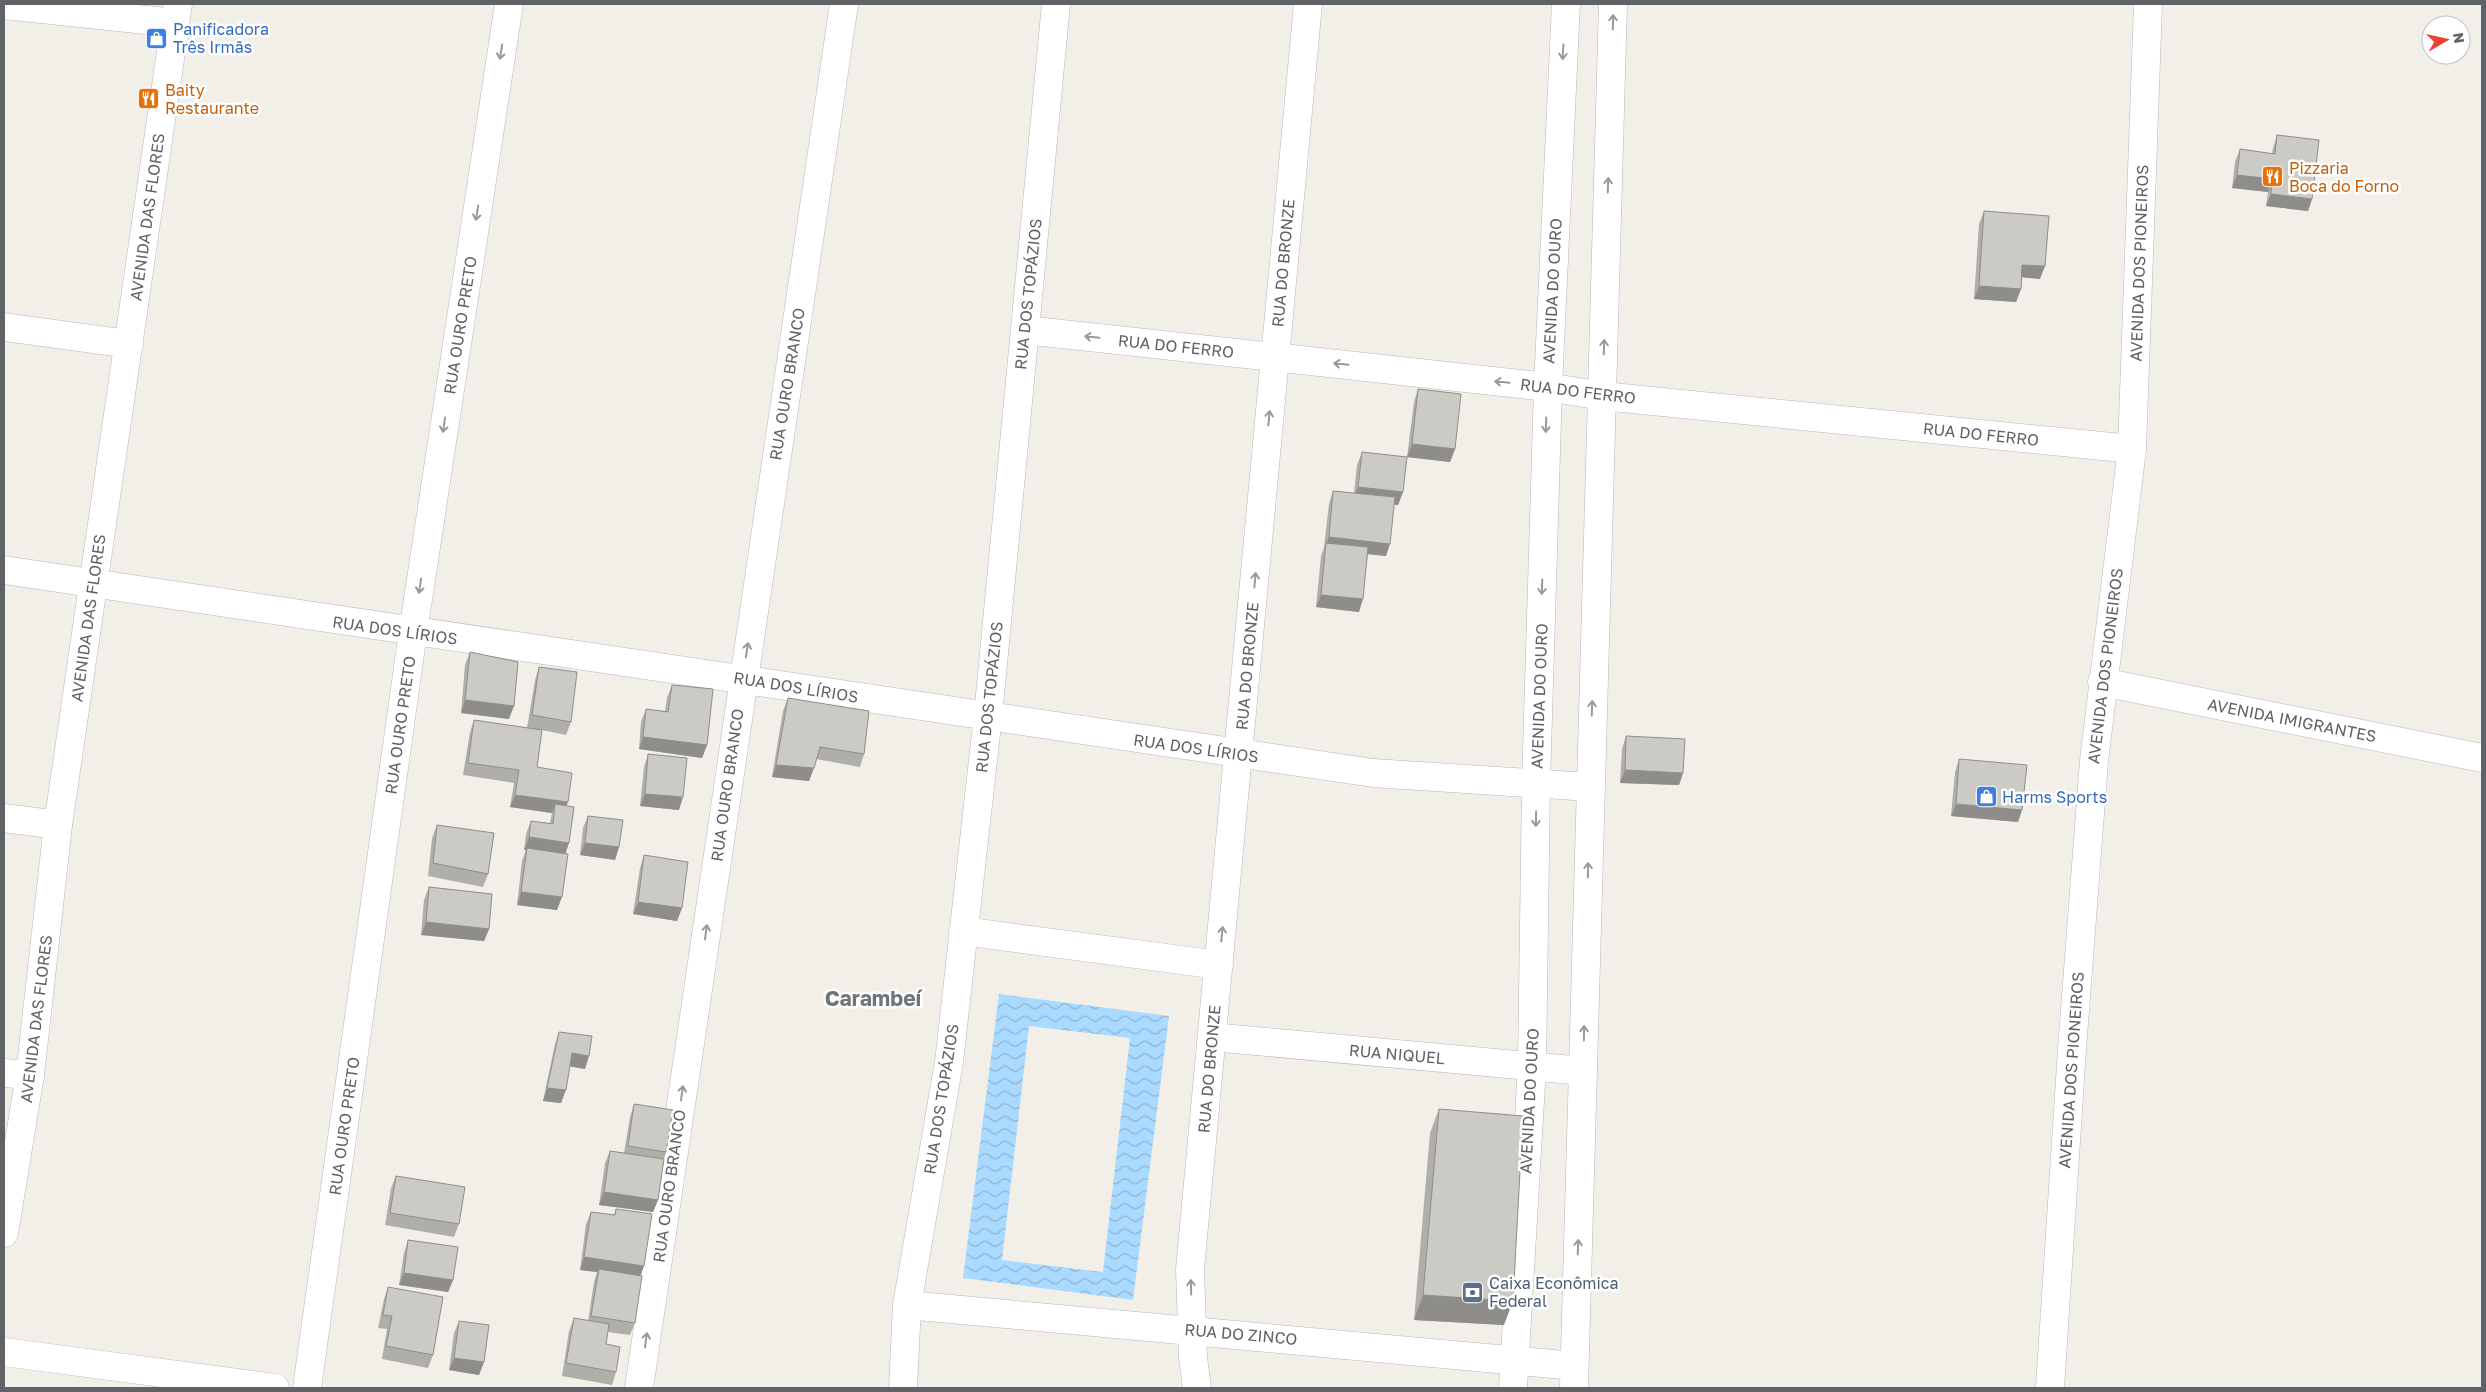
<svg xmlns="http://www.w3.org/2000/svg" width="2486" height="1392" viewBox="0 0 2486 1392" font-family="'Golos Text',sans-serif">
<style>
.water{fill:url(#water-waves);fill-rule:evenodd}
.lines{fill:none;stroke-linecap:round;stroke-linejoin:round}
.minor-casing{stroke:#b5b8bc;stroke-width:29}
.tertiary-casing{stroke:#b5b8bc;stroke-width:29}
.secondary-casing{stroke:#b6babf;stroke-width:29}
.minor{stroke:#fff;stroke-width:28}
.tertiary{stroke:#fff;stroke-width:28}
.secondary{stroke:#fff;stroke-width:28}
.wall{fill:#afaea9}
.shaded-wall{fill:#8f8d8a}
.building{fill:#cccac5;stroke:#8f8d8a}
.oneway{stroke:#979a9d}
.labels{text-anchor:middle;stroke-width:5;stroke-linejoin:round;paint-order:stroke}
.shop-label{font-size:16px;fill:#366cbe;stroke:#fff;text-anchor:start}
.food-label{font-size:16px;fill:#c56008;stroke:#fff;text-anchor:start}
.street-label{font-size:16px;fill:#5f6368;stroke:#fff}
.service-label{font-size:16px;fill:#4e5e75;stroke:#fff;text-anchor:start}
.district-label{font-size:21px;font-weight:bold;fill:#70757a;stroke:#fff}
</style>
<defs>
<pattern id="water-waves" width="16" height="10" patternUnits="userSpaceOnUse" patternTransform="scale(1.25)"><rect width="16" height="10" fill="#aadaff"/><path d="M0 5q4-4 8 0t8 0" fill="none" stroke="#8eb4d2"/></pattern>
</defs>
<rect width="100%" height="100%" fill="#f1efe8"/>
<!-- water -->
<path class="water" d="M 999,994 L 1169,1016 L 1133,1300 L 963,1278 ZM 1029,1026 L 1130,1038 L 1103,1272 L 1002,1260 Z"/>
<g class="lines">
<defs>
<path id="minor" d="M 4,5 L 175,23
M 4,327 L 129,344
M 1025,330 L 1548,387 L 1602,396 L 2132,449
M 4,570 L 1373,773 L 1590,787
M 2102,682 L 2482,758
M 4,818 L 58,825
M 963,931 L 1219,965
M 1212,1037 L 1583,1071
M 4,1073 L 30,1075
M 907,1305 L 1574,1366
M 4,1352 L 275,1388
M 307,1388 L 413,632 L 509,4
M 639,1388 L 844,4
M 903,1388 L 907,1305 L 949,1062 L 988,716 L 1056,4
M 1197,1388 L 1193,1358 L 1190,1269 L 1308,4"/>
<path id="tertiary" d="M 4,1233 L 30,1075 L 58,825 L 178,4
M 1513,1388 L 1532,1067 L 1536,783 L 1548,387 L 1566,4
M 1574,1388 L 1613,4"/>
<path id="secondary" d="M 2050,1388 L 2072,1049 L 2094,761 L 2132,449 L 2148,4"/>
</defs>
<!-- minor casing -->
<use href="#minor" class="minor-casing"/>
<!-- tertiary casing -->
<use href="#tertiary" class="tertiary-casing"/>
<!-- secondary casing -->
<use href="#secondary" class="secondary-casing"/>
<!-- minor -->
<use href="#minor" class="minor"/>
<!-- tertiary -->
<use href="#tertiary" class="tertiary"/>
<!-- secondary -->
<use href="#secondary" class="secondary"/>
</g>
<!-- wall -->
<path class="wall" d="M 2277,135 L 2312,199 L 2308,211 L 2266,206 L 2268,192 L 2232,188 L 2235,162 L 2240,149 L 2272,154 L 2273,148 Z
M 1984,211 L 2040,279 L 2022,277 L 2021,289 L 2016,302 L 1974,299 L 1979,224 Z
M 1418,389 L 1455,449 L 1450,462 L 1407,457 L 1414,402 Z
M 1362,452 L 1403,492 L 1398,505 L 1394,505 L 1386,556 L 1368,554 L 1359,612 L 1316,607 L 1321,556 L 1324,547 L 1329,504 L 1333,491 L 1354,493 L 1357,465 Z
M 470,652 L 509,719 L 461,713 L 465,665 Z
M 539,667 L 571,722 L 566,735 L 542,730 L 537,767 L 567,806 L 566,853 L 557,910 L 517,905 L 522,861 L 526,850 L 524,850 L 526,834 L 531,821 L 550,823 L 552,813 L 510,807 L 514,783 L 463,775 L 470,732 L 474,720 L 527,728 L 535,680 Z
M 672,685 L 707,745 L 702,758 L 639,749 L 641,722 L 646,709 L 665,711 L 667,698 Z
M 788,698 L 864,754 L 860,767 L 816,759 L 809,781 L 772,777 L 783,711 Z
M 1626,736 L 1683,773 L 1679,785 L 1620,783 L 1622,749 Z
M 648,754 L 679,810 L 640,806 L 644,767 Z
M 1959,759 L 2022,810 L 2018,822 L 1951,816 L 1955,772 Z
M 588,816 L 619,847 L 615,860 L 580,855 L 583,828 Z
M 437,825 L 488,874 L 483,887 L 428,876 L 432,838 Z
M 644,855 L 682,908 L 677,921 L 633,914 L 640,868 Z
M 429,887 L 489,929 L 484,941 L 421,935 L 424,900 Z
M 559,1032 L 585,1069 L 570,1066 L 561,1103 L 543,1101 L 555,1044 Z
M 634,1104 L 666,1152 L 664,1159 L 658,1200 L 653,1212 L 599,1205 L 605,1163 L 610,1151 L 624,1153 L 630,1117 Z
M 1439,1109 L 1504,1325 L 1414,1320 L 1430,1133 Z
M 396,1176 L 459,1224 L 454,1237 L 385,1225 L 391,1188 Z
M 616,1209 L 640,1276 L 635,1323 L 630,1335 L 608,1332 L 606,1344 L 616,1372 L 612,1385 L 562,1376 L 569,1331 L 574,1318 L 588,1321 L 594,1282 L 597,1272 L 580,1270 L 586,1224 L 591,1212 L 614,1215 Z
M 408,1240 L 453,1280 L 448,1292 L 399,1285 L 404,1253 Z
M 388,1287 L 433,1355 L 428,1368 L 382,1359 L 387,1329 L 378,1328 L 384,1299 Z
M 459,1321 L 484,1362 L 479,1375 L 449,1370 L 454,1333 Z"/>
<!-- shaded-wall -->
<path class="shaded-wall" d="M 2237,175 L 2272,179 L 2268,192 L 2232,188 Z
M 2271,194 L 2312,199 L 2308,211 L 2266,206 Z
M 2022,265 L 2045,266 L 2040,279 L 2018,277 Z
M 1979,286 L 2021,289 L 2016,302 L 1974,299 Z
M 1412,444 L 1455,449 L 1450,462 L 1407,457 Z
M 1358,487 L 1403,492 L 1398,505 L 1353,500 Z
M 1329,537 L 1390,544 L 1386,556 L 1325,550 L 1325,546 Z
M 1321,595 L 1363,599 L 1359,612 L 1316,607 Z
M 465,700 L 514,706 L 509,719 L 461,713 Z
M 643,737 L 707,745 L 702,758 L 639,749 Z
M 776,765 L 814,768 L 809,781 L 772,777 Z
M 1625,770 L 1683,773 L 1679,785 L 1620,783 Z
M 645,794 L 683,797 L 679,810 L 640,806 Z
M 515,795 L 568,802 L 563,815 L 555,804 L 552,813 L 510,807 Z
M 1956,804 L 2022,810 L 2018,822 L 1951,816 Z
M 529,837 L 569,843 L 565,855 L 527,848 L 526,850 L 524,850 Z
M 585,843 L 619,847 L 615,860 L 580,855 Z
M 521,892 L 562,897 L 557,910 L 517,905 Z
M 638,902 L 682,908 L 677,921 L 633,914 Z
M 426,922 L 489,929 L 484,941 L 421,935 Z
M 572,1053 L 589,1056 L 585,1069 L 567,1066 Z
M 547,1088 L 566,1090 L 561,1103 L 543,1101 Z
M 604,1192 L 658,1200 L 653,1212 L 599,1205 Z
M 584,1257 L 644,1266 L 639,1279 L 599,1269 L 597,1272 L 580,1270 Z
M 404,1273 L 453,1280 L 448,1292 L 399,1285 Z
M 1423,1295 L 1513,1301 L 1504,1325 L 1414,1320 Z
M 454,1358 L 484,1362 L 479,1375 L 449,1370 Z"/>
<!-- building -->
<path class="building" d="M 2277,135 L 2319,140 L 2312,199 L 2271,194 L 2272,179 L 2237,175 L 2240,149 L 2275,154 Z
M 1984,211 L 2049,216 L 2045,266 L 2022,265 L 2021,289 L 1979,286 Z
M 1418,389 L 1461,394 L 1455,449 L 1412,444 Z
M 1362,452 L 1407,457 L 1403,492 L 1358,487 Z
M 1333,491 L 1395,497 L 1390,544 L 1329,537 Z
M 1326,543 L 1368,547 L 1363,599 L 1321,595 Z
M 470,652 L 518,662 L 514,706 L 465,700 Z
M 539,667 L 577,672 L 571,722 L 532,715 Z
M 672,685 L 713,689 L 707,745 L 643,737 L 646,709 L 668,712 Z
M 788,698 L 869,711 L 864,754 L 820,747 L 814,768 L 776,765 Z
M 474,720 L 542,730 L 537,767 L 572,773 L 568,802 L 515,795 L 519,770 L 468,763 Z
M 1626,736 L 1685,739 L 1683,773 L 1625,770 Z
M 648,754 L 687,758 L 683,797 L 645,794 Z
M 1959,759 L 2027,765 L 2022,810 L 1956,804 Z
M 555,804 L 574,807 L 569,843 L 529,837 L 531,821 L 553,824 Z
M 588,816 L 623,820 L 619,847 L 585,843 Z
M 437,825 L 494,833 L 488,874 L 433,863 Z
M 527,848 L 568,854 L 562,897 L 521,892 Z
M 644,855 L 688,862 L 682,908 L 638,902 Z
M 429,887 L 492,894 L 489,929 L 426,922 Z
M 559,1032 L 592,1036 L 589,1056 L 572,1053 L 566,1090 L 547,1088 Z
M 634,1104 L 673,1110 L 666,1152 L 628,1146 Z
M 1439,1109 L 1523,1116 L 1513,1301 L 1423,1295 Z
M 610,1151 L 664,1159 L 658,1200 L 604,1192 Z
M 396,1176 L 465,1187 L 459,1224 L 390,1213 Z
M 616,1209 L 652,1214 L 644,1266 L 584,1257 L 591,1212 L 615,1215 Z
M 408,1240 L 458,1247 L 453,1280 L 404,1273 Z
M 599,1269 L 642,1276 L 635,1323 L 591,1316 Z
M 388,1287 L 443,1297 L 433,1355 L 386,1346 L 392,1316 L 383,1315 Z
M 574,1318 L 609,1324 L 606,1344 L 620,1347 L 616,1372 L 566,1363 Z
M 459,1321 L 489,1325 L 484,1362 L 454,1358 Z"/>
<!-- one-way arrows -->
<defs><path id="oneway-shaft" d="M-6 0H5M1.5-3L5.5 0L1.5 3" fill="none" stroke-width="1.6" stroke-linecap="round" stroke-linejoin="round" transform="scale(1.25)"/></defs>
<g class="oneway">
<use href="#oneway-shaft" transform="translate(1613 22) rotate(-88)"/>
<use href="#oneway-shaft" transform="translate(501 52) rotate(99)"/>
<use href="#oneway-shaft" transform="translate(1563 52) rotate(93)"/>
<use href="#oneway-shaft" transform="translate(1608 185) rotate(-88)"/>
<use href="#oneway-shaft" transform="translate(477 213) rotate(99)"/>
<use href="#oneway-shaft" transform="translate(1092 337) rotate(-174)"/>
<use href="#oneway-shaft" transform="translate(1604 347) rotate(-88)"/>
<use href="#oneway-shaft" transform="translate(1341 364) rotate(-174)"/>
<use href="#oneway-shaft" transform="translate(1502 382) rotate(-174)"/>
<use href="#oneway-shaft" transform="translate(1269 418) rotate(-85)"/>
<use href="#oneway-shaft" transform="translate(444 425) rotate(99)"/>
<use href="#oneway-shaft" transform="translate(1546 425) rotate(92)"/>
<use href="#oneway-shaft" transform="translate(1255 580) rotate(-85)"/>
<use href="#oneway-shaft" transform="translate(420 586) rotate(99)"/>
<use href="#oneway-shaft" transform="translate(1542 587) rotate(92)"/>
<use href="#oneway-shaft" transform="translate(747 650) rotate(-81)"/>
<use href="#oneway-shaft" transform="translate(1592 708) rotate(-88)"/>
<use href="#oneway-shaft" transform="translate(1536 819) rotate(91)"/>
<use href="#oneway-shaft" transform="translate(1588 870) rotate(-89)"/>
<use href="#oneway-shaft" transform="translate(706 932) rotate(-82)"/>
<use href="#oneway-shaft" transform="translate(1222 934) rotate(-84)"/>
<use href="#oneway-shaft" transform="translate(1584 1033) rotate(-89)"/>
<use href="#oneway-shaft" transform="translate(682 1093) rotate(-82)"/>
<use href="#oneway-shaft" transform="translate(1578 1247) rotate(-88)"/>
<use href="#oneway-shaft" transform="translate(1191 1287) rotate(-92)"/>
<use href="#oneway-shaft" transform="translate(646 1340) rotate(-82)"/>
</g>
<!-- icons -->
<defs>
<symbol id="shop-square" viewBox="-11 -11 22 22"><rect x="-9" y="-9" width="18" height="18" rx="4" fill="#3f7fe0" stroke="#fff"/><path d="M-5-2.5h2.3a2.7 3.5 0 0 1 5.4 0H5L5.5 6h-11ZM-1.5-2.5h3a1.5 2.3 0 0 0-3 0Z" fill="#fff"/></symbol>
<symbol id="restaurant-square" viewBox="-11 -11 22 22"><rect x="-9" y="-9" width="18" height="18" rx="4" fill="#e8710a" stroke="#fff"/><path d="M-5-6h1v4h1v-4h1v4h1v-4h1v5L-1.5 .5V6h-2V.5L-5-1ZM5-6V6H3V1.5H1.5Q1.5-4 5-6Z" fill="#fff"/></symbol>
<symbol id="bank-square" viewBox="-11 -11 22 22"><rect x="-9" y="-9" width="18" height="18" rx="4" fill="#5c6f8a" stroke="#fff"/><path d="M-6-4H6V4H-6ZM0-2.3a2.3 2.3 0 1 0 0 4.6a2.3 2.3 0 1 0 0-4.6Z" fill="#fff"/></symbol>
</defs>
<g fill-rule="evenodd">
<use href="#shop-square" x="144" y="26" width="25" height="25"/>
<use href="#restaurant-square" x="136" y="86" width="25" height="25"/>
<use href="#restaurant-square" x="2260" y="164" width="25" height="25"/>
<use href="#shop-square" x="1974" y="784" width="25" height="25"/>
<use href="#bank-square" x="1460" y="1280" width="25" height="25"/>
</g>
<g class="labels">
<!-- shop labels -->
<g class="shop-label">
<text x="173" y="35">Panificadora<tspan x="173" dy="18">Três Irmãs</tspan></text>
<text x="2002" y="803">Harms Sports</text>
</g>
<!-- food labels -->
<g class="food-label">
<text x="165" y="96">Baity<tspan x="165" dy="18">Restaurante</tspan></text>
<text x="2289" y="174">Pizzaria<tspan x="2289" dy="18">Boca do Forno</tspan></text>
</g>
<!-- street labels -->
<g class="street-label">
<text transform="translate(147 217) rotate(-82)" y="6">AVENIDA DAS FLORES</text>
<text transform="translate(1283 263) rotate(-85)" y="6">RUA DO BRONZE</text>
<text transform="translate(2139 263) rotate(-88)" y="6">AVENIDA DOS PIONEIROS</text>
<text transform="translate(1552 291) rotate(-87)" y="6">AVENIDA DO OURO</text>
<text transform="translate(1028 294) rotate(-84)" y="6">RUA DOS TOPÁZIOS</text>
<text transform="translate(460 325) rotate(-81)" y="6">RUA OURO PRETO</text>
<text transform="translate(1176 346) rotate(6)" y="6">RUA DO FERRO</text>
<text transform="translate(787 384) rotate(-81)" y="6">RUA OURO BRANCO</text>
<text transform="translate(1578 391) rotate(7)" y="6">RUA DO FERRO</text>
<text transform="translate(1981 434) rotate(6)" y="6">RUA DO FERRO</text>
<text transform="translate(88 618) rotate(-82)" y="6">AVENIDA DAS FLORES</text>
<text transform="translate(395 630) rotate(8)" y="6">RUA DOS LÍRIOS</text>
<text transform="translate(1247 666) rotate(-85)" y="6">RUA DO BRONZE</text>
<text transform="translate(2105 666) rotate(-83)" y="6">AVENIDA DOS PIONEIROS</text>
<text transform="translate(796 687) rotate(9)" y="6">RUA DOS LÍRIOS</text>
<text transform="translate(1539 696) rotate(-88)" y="6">AVENIDA DO OURO</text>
<text transform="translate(989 697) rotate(-84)" y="6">RUA DOS TOPÁZIOS</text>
<text transform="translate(2292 720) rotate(11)" y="6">AVENIDA IMIGRANTES</text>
<text transform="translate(400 725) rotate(-82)" y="6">RUA OURO PRETO</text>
<text transform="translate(1196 748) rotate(8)" y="6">RUA DOS LÍRIOS</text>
<text transform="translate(727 785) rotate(-82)" y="6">RUA OURO BRANCO</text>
<text transform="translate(36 1019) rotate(-83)" y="6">AVENIDA DAS FLORES</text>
<text transform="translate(1397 1054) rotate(5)" y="6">RUA NIQUEL</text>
<text transform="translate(1209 1069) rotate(-85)" y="6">RUA DO BRONZE</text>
<text transform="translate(2071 1070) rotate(-86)" y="6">AVENIDA DOS PIONEIROS</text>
<text transform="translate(941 1099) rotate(-81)" y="6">RUA DOS TOPÁZIOS</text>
<text transform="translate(1529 1101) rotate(-87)" y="6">AVENIDA DO OURO</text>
<text transform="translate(344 1126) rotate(-82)" y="6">RUA OURO PRETO</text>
<text transform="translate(669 1186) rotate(-82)" y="6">RUA OURO BRANCO</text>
<text transform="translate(1241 1334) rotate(5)" y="6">RUA DO ZINCO</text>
</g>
<!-- service labels -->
<g class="service-label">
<text x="1489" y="1289">Caixa Econômica<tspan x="1489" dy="18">Federal</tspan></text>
</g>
<!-- district labels -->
<g class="district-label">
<text x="873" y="1006">Carambeí</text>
</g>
</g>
<!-- border -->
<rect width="2486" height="1392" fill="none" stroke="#5f6368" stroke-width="10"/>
<!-- north arrow -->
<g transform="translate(2446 40) rotate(81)"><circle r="24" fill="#ffffff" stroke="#bfc1c3"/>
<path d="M0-4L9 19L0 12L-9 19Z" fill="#ea4335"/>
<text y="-8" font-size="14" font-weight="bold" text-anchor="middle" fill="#5f6368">N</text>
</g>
</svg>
